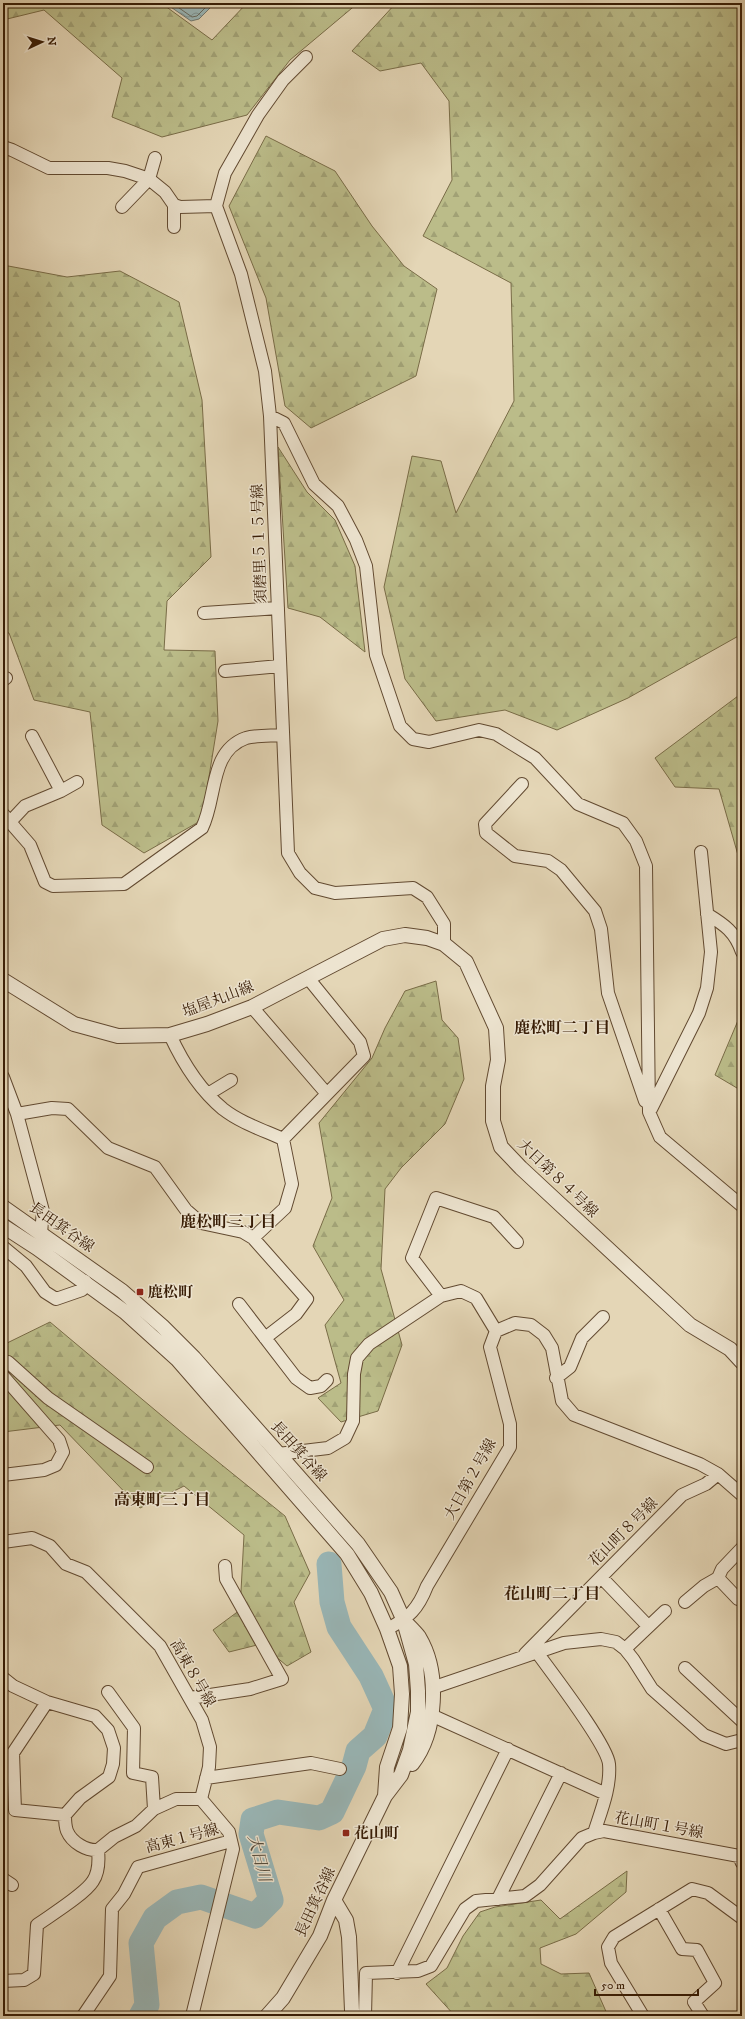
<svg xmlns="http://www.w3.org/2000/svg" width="745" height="2019" viewBox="0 0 745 2019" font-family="'IM FELL DW Pica','Noto Serif JP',serif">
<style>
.forest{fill:url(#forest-firs);stroke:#796c47}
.water{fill:url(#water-waves);stroke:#727970}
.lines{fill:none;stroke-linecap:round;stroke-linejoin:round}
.shore{stroke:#686a5e;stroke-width:1}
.river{stroke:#99b7b8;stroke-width:25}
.minor-casing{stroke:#624a31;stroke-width:14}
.tertiary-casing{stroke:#624a31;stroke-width:16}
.minor{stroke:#ede4d0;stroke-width:12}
.tertiary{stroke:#ede4d0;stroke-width:14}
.poi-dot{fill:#8f2418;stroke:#ede4d0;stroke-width:1.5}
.labels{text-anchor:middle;stroke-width:3;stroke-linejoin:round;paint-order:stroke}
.street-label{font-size:15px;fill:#371c05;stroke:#ede4d0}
.poi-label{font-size:15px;font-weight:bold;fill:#371c05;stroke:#ede4d0;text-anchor:start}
.neighbourhood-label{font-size:16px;font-weight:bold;fill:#371c05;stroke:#ede4d0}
.water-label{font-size:16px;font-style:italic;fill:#544a3b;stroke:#ede4d0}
</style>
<defs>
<pattern id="forest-firs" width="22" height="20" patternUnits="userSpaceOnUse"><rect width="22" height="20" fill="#bbbc89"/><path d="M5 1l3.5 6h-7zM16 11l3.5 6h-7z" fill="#a1a175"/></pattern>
<pattern id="water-waves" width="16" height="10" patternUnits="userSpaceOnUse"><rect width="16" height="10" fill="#99b7b8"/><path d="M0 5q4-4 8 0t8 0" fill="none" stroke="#7e9494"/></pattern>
</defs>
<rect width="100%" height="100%" fill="#e4d6b6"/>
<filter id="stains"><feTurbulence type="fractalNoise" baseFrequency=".005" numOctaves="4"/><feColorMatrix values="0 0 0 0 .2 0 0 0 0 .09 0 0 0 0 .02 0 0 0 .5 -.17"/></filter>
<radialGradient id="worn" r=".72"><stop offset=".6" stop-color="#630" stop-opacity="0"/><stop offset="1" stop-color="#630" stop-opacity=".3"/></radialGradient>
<!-- forest -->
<path class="forest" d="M 3,3 L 161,3 L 212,40 L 247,3 L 358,3 L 290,60 L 247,115 L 162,137 L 112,117 L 122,78 L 44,10 L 3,20 Z
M 396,3 L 742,3 L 742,634 L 628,698 L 557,730 L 505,710 L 436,721 L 405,679 L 384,587 L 412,456 L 441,461 L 456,513 L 514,401 L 511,283 L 423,236 L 452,180 L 449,101 L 421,63 L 380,71 L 352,51 Z
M 266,136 L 335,171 L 372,226 L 404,266 L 437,289 L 416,376 L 311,428 L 285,406 L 266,298 L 229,206 Z
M 3,265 L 67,277 L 120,271 L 179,302 L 202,400 L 211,557 L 167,601 L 164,650 L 215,651 L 218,721 L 202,820 L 144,853 L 102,825 L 90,712 L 34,700 L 9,633 L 3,632 Z
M 278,447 L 307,492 L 335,520 L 355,566 L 365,652 L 320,617 L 288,608 Z
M 742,693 L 742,869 L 719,789 L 675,787 L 655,758 Z
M 436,981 L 442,1020 L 458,1038 L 464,1079 L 445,1124 L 401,1168 L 385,1189 L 381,1269 L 402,1345 L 378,1411 L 341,1422 L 318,1398 L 341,1383 L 325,1325 L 344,1300 L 313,1246 L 332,1198 L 319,1123 L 372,1058 L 385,1028 L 405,991 Z
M 742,1011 L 742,1091 L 715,1075 Z
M 50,1322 L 186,1436 L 285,1516 L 310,1573 L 294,1602 L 311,1652 L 287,1666 L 261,1644 L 229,1652 L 213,1630 L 240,1610 L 244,1535 L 184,1486 L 140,1508 L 60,1425 L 3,1432 L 3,1345 Z
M 627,1871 L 626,1892 L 576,1934 L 540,1948 L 541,1964 L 561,1974 L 589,1973 L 608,2016 L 455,2016 L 426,1984 L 447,1968 L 463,1936 L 480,1912 L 495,1907 L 541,1900 L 560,1919 Z"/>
<!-- water -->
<path class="water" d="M 165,3 L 215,3 L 199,19 L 191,21 Z"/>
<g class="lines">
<!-- shore -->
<path class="shore" d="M 172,3 L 192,17 L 197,16 L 210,3"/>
<!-- river -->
<path class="river" d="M 141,2016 L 147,2005 L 141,1943 L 155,1918 L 177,1902 L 201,1897 L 255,1916 L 271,1900 L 251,1834 L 253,1820 L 278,1812 L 319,1818 L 332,1812 L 354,1766 L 358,1751 L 375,1736 L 386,1709 L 371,1676 L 339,1627 L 332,1602 L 329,1564"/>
<defs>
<path id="minor" d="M 306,57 L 283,80 L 258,115 L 225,173 L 216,206 L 241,274 L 265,371 L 270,416 L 288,853 L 300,873 L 315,888 L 335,893 L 413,888 L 427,897 L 444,924 L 444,944
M 3,147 L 12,150 L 49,168 L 108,168 L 125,171 L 149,179 L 165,192 L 174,205 L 180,207 L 216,206
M 174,205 L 174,227
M 122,207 L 149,179 L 155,158
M 270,416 L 284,423 L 314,484 L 338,506 L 356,540 L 366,566 L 376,655 L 400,726 L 413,739 L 429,742 L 479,730 L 496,734 L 535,758 L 578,804 L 623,823 L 636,841 L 646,866 L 649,1112 L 660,1137 L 742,1206
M 204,613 L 278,608
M 225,671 L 280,666
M 3,680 L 6,678
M 32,736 L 61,791
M 522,784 L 485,824 L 486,833 L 515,856 L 548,861 L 561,870 L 595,911 L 601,929 L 608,993 L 645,1101
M 3,814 L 30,845 L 45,882 L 53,886 L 124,884 L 202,828 C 217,798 209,751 246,738 C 257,735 272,736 283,735
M 10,822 L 25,806 L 61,791 L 77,782
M 707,914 C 725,925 735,932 742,952
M 252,1007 L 327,1094
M 3,1077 L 17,1114 L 43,1211 L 41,1233
M 208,1094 L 231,1080
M 651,1109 L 699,1013 L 707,988 L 711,952 L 701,852
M 17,1114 L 52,1108 L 68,1109 L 108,1148 L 155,1167 L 186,1210 L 201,1223 L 243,1232 L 253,1238 L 285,1208 L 292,1184 L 283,1139 C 263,1130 241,1123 223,1109 C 200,1090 182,1061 170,1035
M 283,1139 L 364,1056 L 360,1042 L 308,978
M 253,1238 L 307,1299 L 296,1314 L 265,1338
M 3,1247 L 26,1266 L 45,1292 L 56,1299 L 82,1290 L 85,1281
M 441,1296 L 412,1258 L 436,1198 L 494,1217 L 517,1242
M 239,1304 L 296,1378 L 310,1388 L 321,1386 L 327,1380
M 3,1366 L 8,1362 L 48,1398 L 147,1467
M 3,1376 L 59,1440 L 63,1452 L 56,1465 L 44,1470 L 3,1475
M 556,1378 L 570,1367 L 582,1338 L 603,1317
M 278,1454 L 328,1448 L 345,1438 L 353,1421 L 354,1374 L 357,1358 L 369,1344 L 441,1296 L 461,1291 L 476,1298 L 496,1331
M 3,1542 L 32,1538 L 50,1546 L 66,1564 L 86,1572 L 160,1646 L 202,1720 L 210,1747 L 209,1767 L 201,1799 L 229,1832 L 233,1849 L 192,2016
M 742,1548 L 722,1569 L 718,1578 L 738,1599 L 742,1600
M 601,1577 L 648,1626
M 685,1602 L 704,1586 L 718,1578
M 387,1629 C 409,1618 418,1609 427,1586 L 510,1447 L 510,1424 L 490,1347 L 496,1331 L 515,1323 L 531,1325 L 544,1335 L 552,1348 L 562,1401 L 574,1415 L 700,1464 L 718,1474 L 742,1495
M 625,1649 L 665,1611
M 536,1651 C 551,1672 607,1744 609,1764 C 611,1787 601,1811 594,1833
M 525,1654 L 682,1495 L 706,1484 L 718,1474
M 685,1668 L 742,1721
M 3,1678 L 13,1686 L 47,1702 L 95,1716 L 108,1730 L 114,1748 L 113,1764 L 109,1777 L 80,1798 L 65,1815 C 65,1819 65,1826 67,1831 C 72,1843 87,1851 98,1850
M 432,1688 L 564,1643 L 601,1639 L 616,1642 L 625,1649 L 633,1659 L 652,1689 L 704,1735 L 726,1744 L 742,1740
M 108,1692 L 134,1728 L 133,1773 L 152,1777 L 154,1809
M 190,1698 L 250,1689 L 282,1679 L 226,1579 L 225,1566
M 47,1702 L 13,1753 L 15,1810 L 65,1815
M 431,1715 L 606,1794
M 206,1778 L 311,1763 L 340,1769
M 3,1879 L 12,1885
M 498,1899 L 561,1773
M 659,1909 L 682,1949 L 697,1950 L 715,1983 L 694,2002 L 703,2016
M 397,1973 L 508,1749
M 3,1981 L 24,1980 L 34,1974 L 37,1925 C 51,1915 85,1894 93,1881 C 99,1872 99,1860 98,1850 L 114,1837 L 136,1826 L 154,1809 L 176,1799 L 201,1799
M 83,2016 L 110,1976 L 112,1909 L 124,1894 L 138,1867 L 231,1841
M 365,2016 L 366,1973 L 418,1971 L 431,1966 L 465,1909 L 476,1901 L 525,1896 L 540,1885 L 582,1838 L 594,1833 L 604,1831 L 739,1856 L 742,1863
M 643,2016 L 611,1963 L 608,1947 L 614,1937 L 692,1889 L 708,1893 L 742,1918"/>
<path id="tertiary" d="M 3,980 L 74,1024 L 118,1036 L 170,1035 L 207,1024 L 252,1007 L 383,939 L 405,935 L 427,938 L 444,944 L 466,962 L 496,1028 L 498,1060 L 493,1086 L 493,1121 L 501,1147 L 521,1168 L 690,1325 L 730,1349 L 742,1362
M 3,1207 L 122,1291 L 162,1326 L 194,1358 L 358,1544 L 391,1592 L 404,1621 L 416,1664 L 418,1691 L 418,1712 L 410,1750 L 401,1775 L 385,1796 L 334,1900 L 320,1936 L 283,1998 L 267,2016
M 3,1226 L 37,1248 L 125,1312 L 177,1359 L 347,1554 L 371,1593 L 387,1629 L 400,1666 L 402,1694 L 400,1728 L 387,1767 L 385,1796
M 408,1625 C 412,1629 416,1633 419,1637 C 440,1672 437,1732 412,1764
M 334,1900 L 346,1920 L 349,1937 L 352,2011 L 355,2016"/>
</defs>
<!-- minor casing -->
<use href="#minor" class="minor-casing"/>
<!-- tertiary casing -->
<use href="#tertiary" class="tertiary-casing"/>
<!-- minor -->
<use href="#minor" class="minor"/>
<!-- tertiary -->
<use href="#tertiary" class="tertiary"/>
</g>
<!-- markers -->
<g class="poi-dot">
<rect x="136" y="1288" width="8" height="8" rx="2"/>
<rect x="342" y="1829" width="8" height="8" rx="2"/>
</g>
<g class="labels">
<!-- street labels -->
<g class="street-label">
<text transform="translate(259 544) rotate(-92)" y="5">須磨里５１５号線</text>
<text transform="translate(218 999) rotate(-21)" y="5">塩屋丸山線</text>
<text transform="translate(558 1178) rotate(44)" y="5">大日第８４号線</text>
<text transform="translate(62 1227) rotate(35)" y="5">長田箕谷線</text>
<text transform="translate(299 1451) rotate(48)" y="5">長田箕谷線</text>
<text transform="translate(470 1479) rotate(-61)" y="5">大日第２号線</text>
<text transform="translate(623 1532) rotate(-45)" y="5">花山町８号線</text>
<text transform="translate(193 1673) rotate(60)" y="5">高東８号線</text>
<text transform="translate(659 1825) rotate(10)" y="5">花山町１号線</text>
<text transform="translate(182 1838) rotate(-15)" y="5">高東１号線</text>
<text transform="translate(315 1902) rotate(-65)" y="5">長田箕谷線</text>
</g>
<!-- poi labels -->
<g class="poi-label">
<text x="148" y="1297">鹿松町</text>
<text x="354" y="1838">花山町</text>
</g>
<!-- neighbourhood labels -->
<g class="neighbourhood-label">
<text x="562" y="1033">鹿松町二丁目</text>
<text x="228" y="1227">鹿松町三丁目</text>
<text x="162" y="1505">高東町三丁目</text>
<text x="552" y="1599">花山町二丁目</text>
</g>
<!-- water labels -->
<g class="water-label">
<text transform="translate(260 1858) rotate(75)" y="6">大日川</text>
</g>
</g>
<!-- margin -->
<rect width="745" height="2019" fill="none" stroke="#e4d6b6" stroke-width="16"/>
<rect x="4" y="4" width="737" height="2011" fill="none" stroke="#371c05" stroke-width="2"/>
<rect x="8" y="8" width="729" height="2003" fill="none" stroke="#371c05"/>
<!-- north arrow -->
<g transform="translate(42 42) rotate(86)" stroke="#ede4d0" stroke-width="3" paint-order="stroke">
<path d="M0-3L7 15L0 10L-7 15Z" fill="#371c05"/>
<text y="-6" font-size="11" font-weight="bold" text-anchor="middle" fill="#371c05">N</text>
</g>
<!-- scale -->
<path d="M595 1989v6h103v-6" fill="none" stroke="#371c05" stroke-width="2"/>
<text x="601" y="1989" font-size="12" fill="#371c05" stroke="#ede4d0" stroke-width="3" paint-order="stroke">50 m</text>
<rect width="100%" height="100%" filter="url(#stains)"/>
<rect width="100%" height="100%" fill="url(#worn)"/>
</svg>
